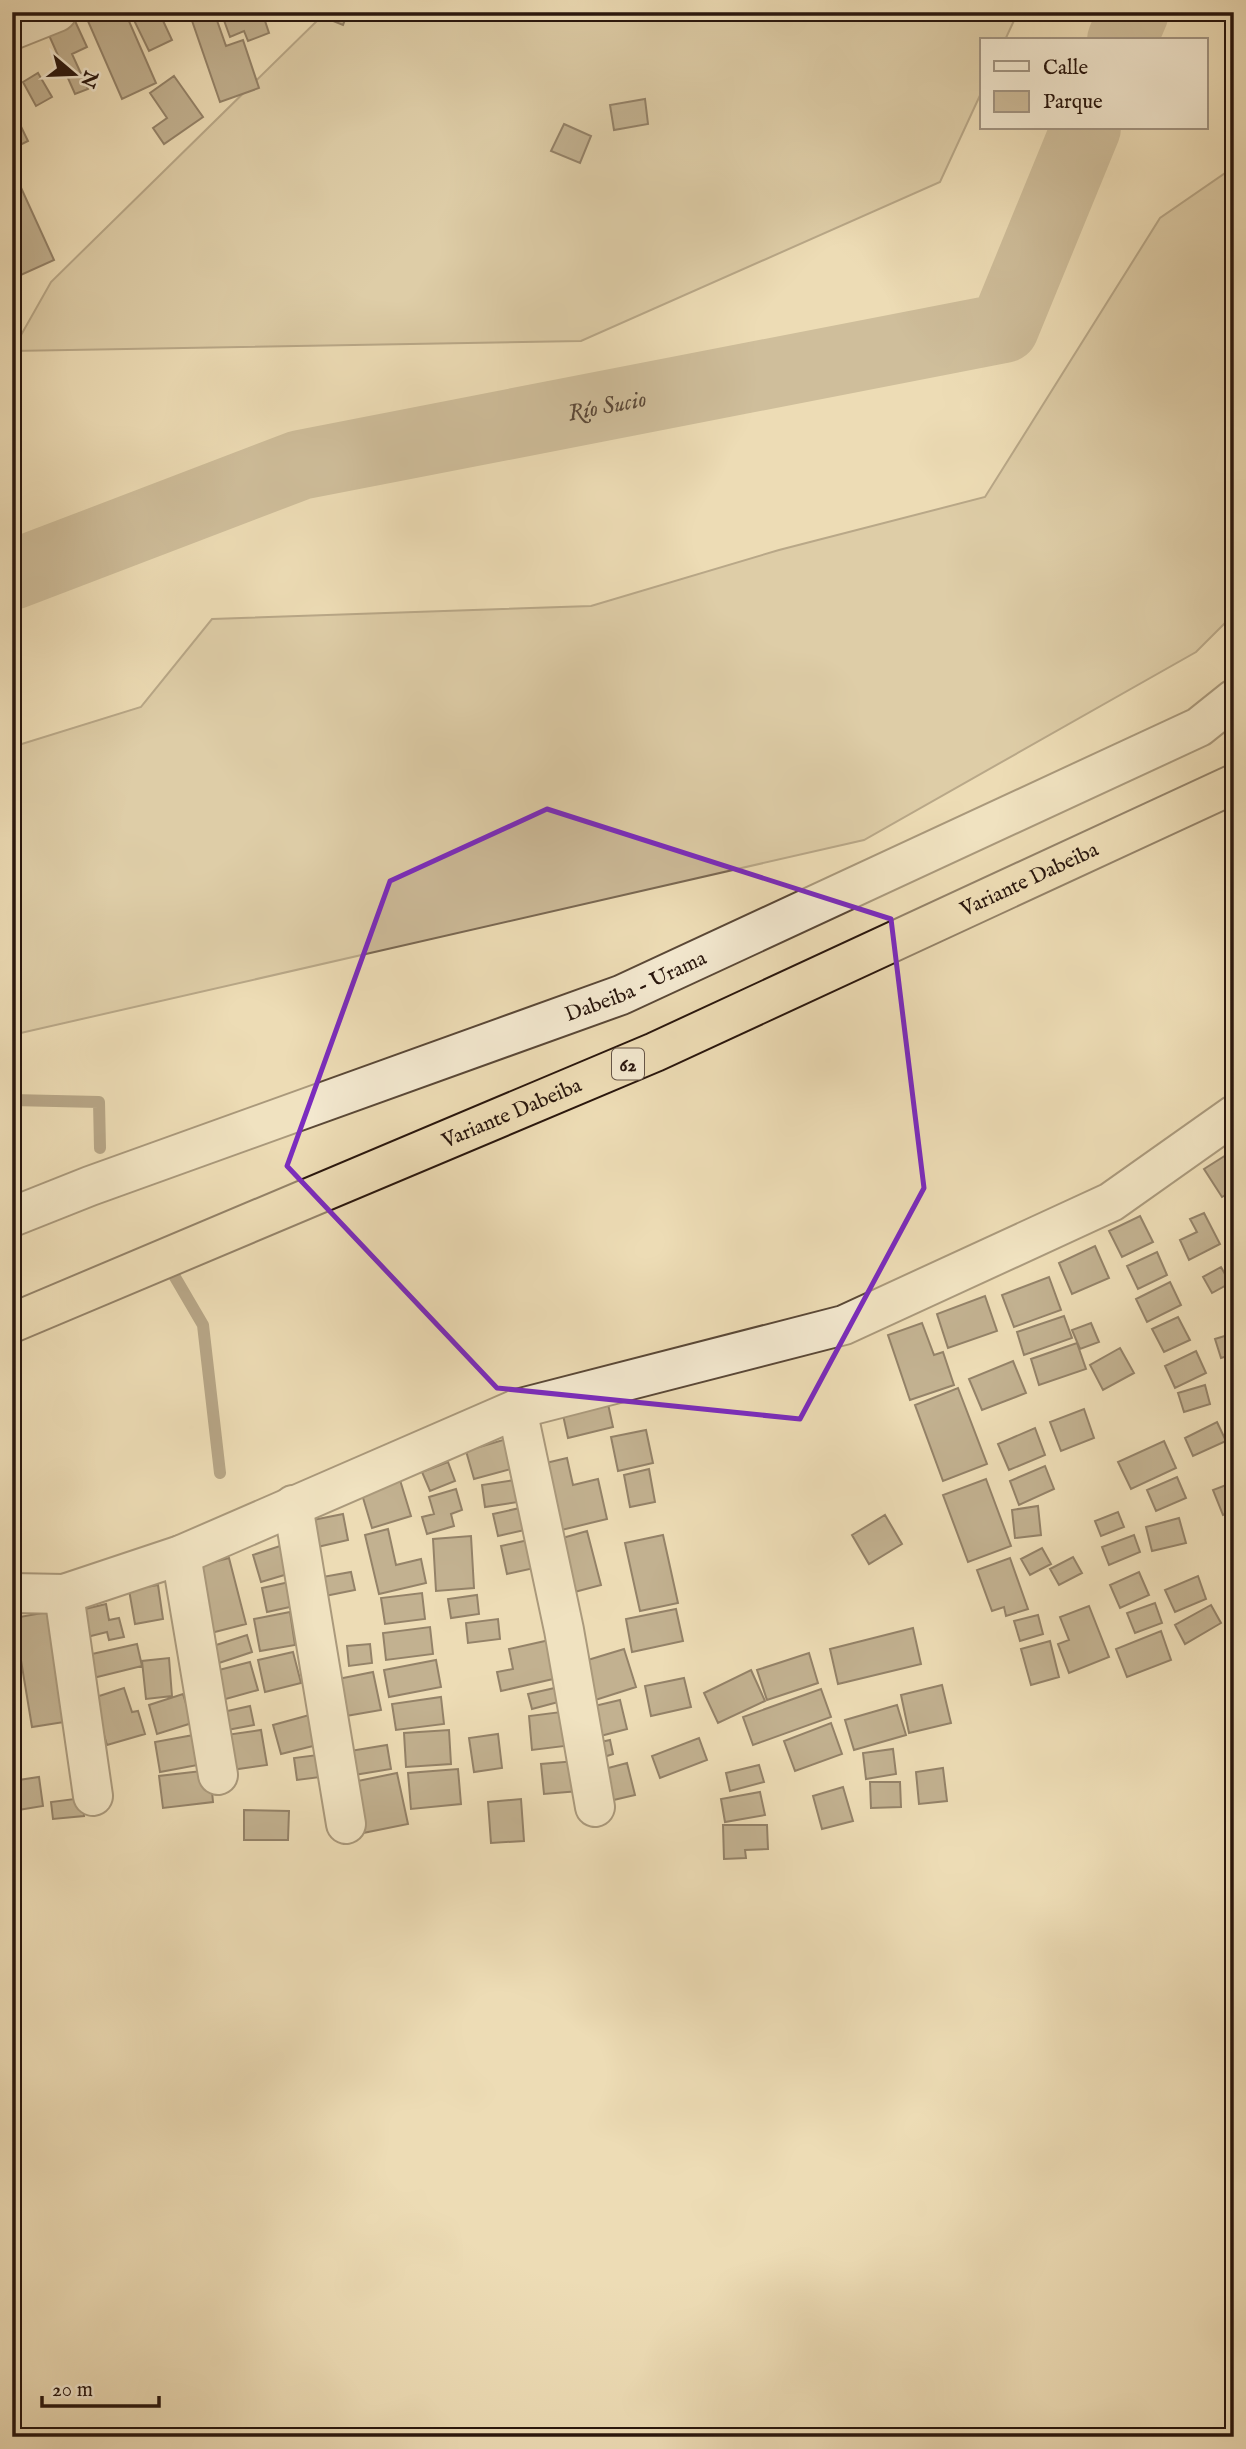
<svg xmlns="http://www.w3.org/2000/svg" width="1246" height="2449" viewBox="0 0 1246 2449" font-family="'IM FELL English',serif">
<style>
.green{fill:#ccba98;stroke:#7a6852;stroke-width:2}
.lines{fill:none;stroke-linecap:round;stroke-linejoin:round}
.stream{stroke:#766550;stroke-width:12}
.river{stroke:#aa997c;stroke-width:70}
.building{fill:#8f7d64;stroke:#29160d;stroke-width:2}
.minor-casing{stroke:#5a4837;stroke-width:42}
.highway-casing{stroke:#29160d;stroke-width:42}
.minor{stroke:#f3e8cf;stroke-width:38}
.highway{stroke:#eddcb5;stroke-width:38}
.marked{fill:none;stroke:#7b2cbf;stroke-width:5;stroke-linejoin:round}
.labels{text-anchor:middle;stroke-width:5;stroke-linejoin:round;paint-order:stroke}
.shield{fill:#f3e8cf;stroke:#665547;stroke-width:2}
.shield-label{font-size:19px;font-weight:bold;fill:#29160d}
.street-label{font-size:21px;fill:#29160d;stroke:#f3e8cf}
.water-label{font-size:23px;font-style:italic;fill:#5d4a39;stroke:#f3e8cf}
</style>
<rect width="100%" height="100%" fill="#eddcb5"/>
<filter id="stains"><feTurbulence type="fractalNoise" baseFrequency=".00286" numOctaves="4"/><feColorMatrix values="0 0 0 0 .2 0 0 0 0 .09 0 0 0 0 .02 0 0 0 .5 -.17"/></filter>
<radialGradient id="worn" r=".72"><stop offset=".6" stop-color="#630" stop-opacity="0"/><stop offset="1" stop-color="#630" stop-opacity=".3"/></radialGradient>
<!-- green -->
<path class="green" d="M 326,12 L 1018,12 L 1005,40 L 982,40 L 982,91 L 940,182 L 581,341 L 12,351 L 51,282 Z
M 1234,167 L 1234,614 L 1196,652 L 864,840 L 12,1035 L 12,747 L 141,707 L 212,619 L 591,606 L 779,550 L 985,497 L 1160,218 Z"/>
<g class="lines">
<!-- stream -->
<path class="stream" d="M 12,1100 L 99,1102 L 100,1148
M 172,1272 L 203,1325 L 220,1473"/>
<!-- river -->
<g class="river">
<path d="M 1122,40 L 1134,12"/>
<path id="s1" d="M 12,575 L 300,465 L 1004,328 L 1086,128"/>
</g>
</g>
<!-- building -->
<path class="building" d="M 84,12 L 125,12 L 156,83 L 122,99 Z
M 130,12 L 159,12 L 172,40 L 149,51 Z
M 189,12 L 214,12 L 226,46 L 243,40 L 259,88 L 220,102 Z
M 221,12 L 262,12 L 269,33 L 248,41 L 244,31 L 230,37 Z
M 311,12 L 348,12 L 343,25 Z
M 75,21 L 87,47 L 72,54 L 88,89 L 75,94 L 48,33 Z
M 38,73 L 52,97 L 36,106 L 23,82 Z
M 174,76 L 203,117 L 164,144 L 153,128 L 167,118 L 150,93 Z
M 645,99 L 648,124 L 614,130 L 610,105 Z
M 12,108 L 28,141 L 12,149 Z
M 564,124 L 591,136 L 580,163 L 551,151 Z
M 12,168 L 54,260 L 12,279 Z
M 1234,1150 L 1234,1190 L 1222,1197 L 1204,1169 Z
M 1204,1213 L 1220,1244 L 1189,1260 L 1180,1240 L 1197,1232 L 1190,1219 Z
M 1140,1216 L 1153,1242 L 1122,1257 L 1109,1231 Z
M 1095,1246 L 1109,1278 L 1072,1294 L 1059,1263 Z
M 1157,1252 L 1167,1275 L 1138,1289 L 1127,1266 Z
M 1221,1267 L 1230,1283 L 1212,1293 L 1203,1277 Z
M 1049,1277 L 1061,1310 L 1014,1327 L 1002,1295 Z
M 1170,1282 L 1181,1305 L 1147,1322 L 1136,1299 Z
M 985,1296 L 997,1331 L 948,1348 L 937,1314 Z
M 1064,1316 L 1072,1338 L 1024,1355 L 1017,1332 Z
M 1178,1317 L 1190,1340 L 1164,1352 L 1152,1329 Z
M 922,1323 L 934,1355 L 943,1352 L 954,1385 L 910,1400 L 888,1335 Z
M 1091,1323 L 1099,1342 L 1080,1349 L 1072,1330 Z
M 1234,1333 L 1234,1354 L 1221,1358 L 1215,1339 Z
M 1077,1343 L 1086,1369 L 1039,1385 L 1031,1359 Z
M 1120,1348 L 1134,1373 L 1103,1390 L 1090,1365 Z
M 1196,1351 L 1206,1373 L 1175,1388 L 1165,1366 Z
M 1013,1361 L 1026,1393 L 982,1410 L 969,1379 Z
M 1205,1385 L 1210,1404 L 1184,1412 L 1178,1393 Z
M 958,1388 L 987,1464 L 943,1481 L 915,1405 Z
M 608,1404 L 613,1427 L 568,1438 L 563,1415 Z
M 1084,1409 L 1094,1438 L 1061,1451 L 1050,1422 Z
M 1217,1422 L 1226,1441 L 1193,1456 L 1185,1438 Z
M 1035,1428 L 1045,1455 L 1009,1470 L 998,1444 Z
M 646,1430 L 653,1463 L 618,1471 L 611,1437 Z
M 510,1438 L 518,1467 L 474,1479 L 466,1451 Z
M 1164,1441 L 1176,1468 L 1131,1489 L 1118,1462 Z
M 567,1458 L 573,1485 L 598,1479 L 607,1519 L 549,1533 L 533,1466 Z
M 448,1462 L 455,1481 L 430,1491 L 422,1472 Z
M 1045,1466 L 1054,1489 L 1019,1505 L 1010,1481 Z
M 649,1469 L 655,1502 L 630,1507 L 624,1475 Z
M 1177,1477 L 1186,1498 L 1156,1511 L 1147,1490 Z
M 986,1479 L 1011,1546 L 968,1562 L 943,1495 Z
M 400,1480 L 411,1516 L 372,1528 L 361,1491 Z
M 515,1480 L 518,1502 L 485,1507 L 482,1485 Z
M 1234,1482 L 1234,1511 L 1223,1515 L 1213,1490 Z
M 456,1489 L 462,1510 L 451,1514 L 454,1526 L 427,1534 L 422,1517 L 434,1514 L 429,1497 Z
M 1038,1506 L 1041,1535 L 1015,1538 L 1012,1510 Z
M 524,1507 L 529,1529 L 498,1536 L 493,1514 Z
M 1118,1512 L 1124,1527 L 1101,1536 L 1095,1521 Z
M 343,1514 L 348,1540 L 313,1548 L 308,1521 Z
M 885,1515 L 902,1544 L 869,1564 L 852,1535 Z
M 1179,1518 L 1186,1543 L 1152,1551 L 1146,1527 Z
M 388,1529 L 396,1565 L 421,1559 L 426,1583 L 379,1594 L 365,1535 Z
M 587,1531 L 601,1585 L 567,1594 L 552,1541 Z
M 663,1535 L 678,1603 L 640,1611 L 625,1543 Z
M 1134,1535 L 1140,1552 L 1109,1565 L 1102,1547 Z
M 471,1536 L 474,1588 L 436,1591 L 433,1539 Z
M 533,1539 L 539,1567 L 507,1574 L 501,1546 Z
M 283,1545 L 291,1573 L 261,1582 L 253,1555 Z
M 1042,1548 L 1051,1564 L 1030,1575 L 1021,1559 Z
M 1073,1557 L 1082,1573 L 1059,1585 L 1050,1569 Z
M 229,1558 L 246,1624 L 207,1634 L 191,1568 Z
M 1010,1558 L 1028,1609 L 1006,1616 L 1004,1607 L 992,1611 L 977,1570 Z
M 351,1572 L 355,1590 L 320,1597 L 317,1578 Z
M 1139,1572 L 1149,1595 L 1120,1608 L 1110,1585 Z
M 1198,1576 L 1206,1599 L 1175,1612 L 1165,1590 Z
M 294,1581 L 299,1605 L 267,1612 L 262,1588 Z
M 158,1585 L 163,1619 L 135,1624 L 129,1590 Z
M 422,1593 L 425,1619 L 385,1624 L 381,1598 Z
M 477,1595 L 479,1614 L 451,1618 L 448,1599 Z
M 1155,1603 L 1162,1623 L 1135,1633 L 1127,1613 Z
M 106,1604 L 109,1620 L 119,1618 L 124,1637 L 109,1640 L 107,1632 L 83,1638 L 77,1611 Z
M 1211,1605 L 1221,1623 L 1185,1644 L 1175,1625 Z
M 1089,1606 L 1109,1657 L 1069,1673 L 1058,1644 L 1069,1640 L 1060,1617 Z
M 676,1609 L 683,1641 L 632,1652 L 626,1619 Z
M 59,1610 L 77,1720 L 32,1727 L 14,1618 Z
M 290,1612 L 295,1645 L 260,1651 L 254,1619 Z
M 1038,1615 L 1043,1634 L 1020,1641 L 1014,1621 Z
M 498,1619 L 500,1639 L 468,1643 L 466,1623 Z
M 430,1627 L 433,1654 L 386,1660 L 383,1633 Z
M 913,1628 L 921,1664 L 838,1684 L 830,1649 Z
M 1161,1631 L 1171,1660 L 1127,1677 L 1116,1649 Z
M 247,1635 L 252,1652 L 213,1665 L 207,1648 Z
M 554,1639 L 562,1677 L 501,1691 L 497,1672 L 513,1669 L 509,1649 Z
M 1050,1641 L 1059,1677 L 1031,1685 L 1021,1649 Z
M 137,1644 L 142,1666 L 89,1679 L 83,1656 Z
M 370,1644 L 372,1663 L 349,1666 L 347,1646 Z
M 624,1649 L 636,1687 L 589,1702 L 578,1663 Z
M 293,1652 L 301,1683 L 265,1692 L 258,1660 Z
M 809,1653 L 818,1683 L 767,1700 L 757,1670 Z
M 169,1658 L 172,1696 L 146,1699 L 142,1661 Z
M 436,1660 L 441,1687 L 389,1697 L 384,1670 Z
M 250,1662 L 258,1690 L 222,1700 L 215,1671 Z
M 751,1670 L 765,1701 L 718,1723 L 704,1693 Z
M 373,1672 L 381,1710 L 340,1717 L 333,1680 Z
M 684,1678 L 691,1707 L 651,1716 L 645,1686 Z
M 942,1685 L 951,1723 L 909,1733 L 901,1695 Z
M 559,1687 L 562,1701 L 532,1709 L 528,1694 Z
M 124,1688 L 132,1712 L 138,1711 L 145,1734 L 107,1745 L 93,1698 Z
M 821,1689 L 831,1717 L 753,1745 L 743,1717 Z
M 183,1694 L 192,1723 L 157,1734 L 149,1705 Z
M 441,1697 L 444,1724 L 396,1730 L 392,1704 Z
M 620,1700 L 627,1729 L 593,1738 L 586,1708 Z
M 897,1705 L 906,1735 L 854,1750 L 845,1720 Z
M 250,1706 L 254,1725 L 227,1730 L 223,1712 Z
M 569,1711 L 573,1745 L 532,1750 L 529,1716 Z
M 313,1714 L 321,1744 L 281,1754 L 273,1725 Z
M 831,1723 L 842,1754 L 795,1771 L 784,1741 Z
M 261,1730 L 267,1765 L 231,1770 L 226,1735 Z
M 449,1730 L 451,1764 L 406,1767 L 404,1733 Z
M 199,1734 L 203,1764 L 160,1772 L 155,1742 Z
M 498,1734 L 502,1768 L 474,1772 L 469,1738 Z
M 699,1738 L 707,1760 L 660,1778 L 652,1756 Z
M 610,1740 L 613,1754 L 595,1760 L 591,1744 Z
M 387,1745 L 391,1769 L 354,1775 L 350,1751 Z
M 893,1749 L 896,1774 L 866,1779 L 863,1753 Z
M 325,1754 L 328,1776 L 297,1780 L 294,1758 Z
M 576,1761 L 579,1791 L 544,1794 L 541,1764 Z
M 627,1763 L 635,1795 L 605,1802 L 597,1771 Z
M 759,1765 L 764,1782 L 730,1791 L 726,1773 Z
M 943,1768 L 947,1801 L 919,1804 L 916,1772 Z
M 458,1769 L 461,1804 L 411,1809 L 408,1773 Z
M 210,1770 L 213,1802 L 163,1808 L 159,1776 Z
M 397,1773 L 408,1824 L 363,1833 L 353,1782 Z
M 39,1777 L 43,1806 L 12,1811 L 12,1781 Z
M 870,1782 L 900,1782 L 901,1807 L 871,1808 Z
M 843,1787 L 853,1821 L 822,1829 L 813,1796 Z
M 760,1792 L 765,1815 L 725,1822 L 721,1799 Z
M 82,1798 L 84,1816 L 53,1819 L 51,1802 Z
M 521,1799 L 524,1841 L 491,1843 L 488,1802 Z
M 244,1810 L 289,1811 L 288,1840 L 244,1840 Z
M 723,1825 L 767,1825 L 768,1849 L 745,1850 L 746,1858 L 724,1859 Z"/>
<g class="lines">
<defs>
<g id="minor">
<path d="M 12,30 L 57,12"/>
<path id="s2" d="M 12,1217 L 90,1186 L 621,995 L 1199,727 L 1234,699"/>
<path d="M 517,1409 L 564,1630 L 595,1807"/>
<path d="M 293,1505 L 346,1824"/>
<path d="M 181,1555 L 218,1775"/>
<path d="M 12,1593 L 64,1594 L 181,1555 L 517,1409 L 844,1325 L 1111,1202 L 1234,1115"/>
<path d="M 64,1594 L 93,1796"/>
</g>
<g id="highway">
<path id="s3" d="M 12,1323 L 655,1052 L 1234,784"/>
</g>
</defs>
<!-- minor casing -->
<use href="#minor" class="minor-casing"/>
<!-- highway casing -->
<use href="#highway" class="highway-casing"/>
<!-- minor -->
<use href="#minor" class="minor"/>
<!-- highway -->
<use href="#highway" class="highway"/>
</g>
<!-- marked area -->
<path d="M0 0H1246V2449H0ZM 547,809 L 891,919 L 924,1188 L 800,1419 L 497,1388 L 287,1166 L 390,881 Z" fill="#eddcb5" fill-opacity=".55" fill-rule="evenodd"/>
<path class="marked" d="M 547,809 L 891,919 L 924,1188 L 800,1419 L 497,1388 L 287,1166 L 390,881 Z"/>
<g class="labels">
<!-- shield labels -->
<rect class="shield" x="612" y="1048.5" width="32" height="31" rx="5"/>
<g class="shield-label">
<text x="628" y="1071">62</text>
</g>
<!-- street labels -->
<g class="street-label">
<text dy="7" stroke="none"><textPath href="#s3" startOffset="1110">Variante Dabeiba</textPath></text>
<text dy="7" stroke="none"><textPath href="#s2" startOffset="665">Dabeiba - Urama</textPath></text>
<text dy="7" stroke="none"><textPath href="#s3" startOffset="542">Variante Dabeiba</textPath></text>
</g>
<!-- water labels -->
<g class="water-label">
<text dy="8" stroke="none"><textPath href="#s1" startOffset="621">Río Sucio</textPath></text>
</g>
</g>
<!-- margin -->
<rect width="1246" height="2449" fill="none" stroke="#eddcb5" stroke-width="42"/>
<rect x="14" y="14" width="1218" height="2421" fill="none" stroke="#29160d" stroke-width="3.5"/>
<rect x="21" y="21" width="1204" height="2407" fill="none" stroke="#29160d" stroke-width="2"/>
<!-- legend -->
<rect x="980" y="38" width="228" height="91" fill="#f3e8cf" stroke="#a29481" stroke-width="2"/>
<rect x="994" y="61" width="35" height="10" fill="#f3e8cf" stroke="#a29481" stroke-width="2"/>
<text x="1043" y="74" font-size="21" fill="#29160d">Calle</text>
<rect x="994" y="91" width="35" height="21" fill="#ccba98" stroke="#a29481" stroke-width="2"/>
<text x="1043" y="108" font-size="21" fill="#29160d">Parque</text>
<!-- north arrow -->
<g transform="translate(74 74) rotate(109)" stroke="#f3e8cf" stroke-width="5" paint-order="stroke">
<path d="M0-5L12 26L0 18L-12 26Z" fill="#29160d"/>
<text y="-10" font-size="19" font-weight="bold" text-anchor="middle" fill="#29160d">N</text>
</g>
<!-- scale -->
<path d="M42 2396v10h117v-10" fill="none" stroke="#29160d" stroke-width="3.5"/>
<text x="52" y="2396" font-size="21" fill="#29160d" stroke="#f3e8cf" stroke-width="5" paint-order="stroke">20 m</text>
<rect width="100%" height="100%" filter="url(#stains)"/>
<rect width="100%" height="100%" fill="url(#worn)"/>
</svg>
